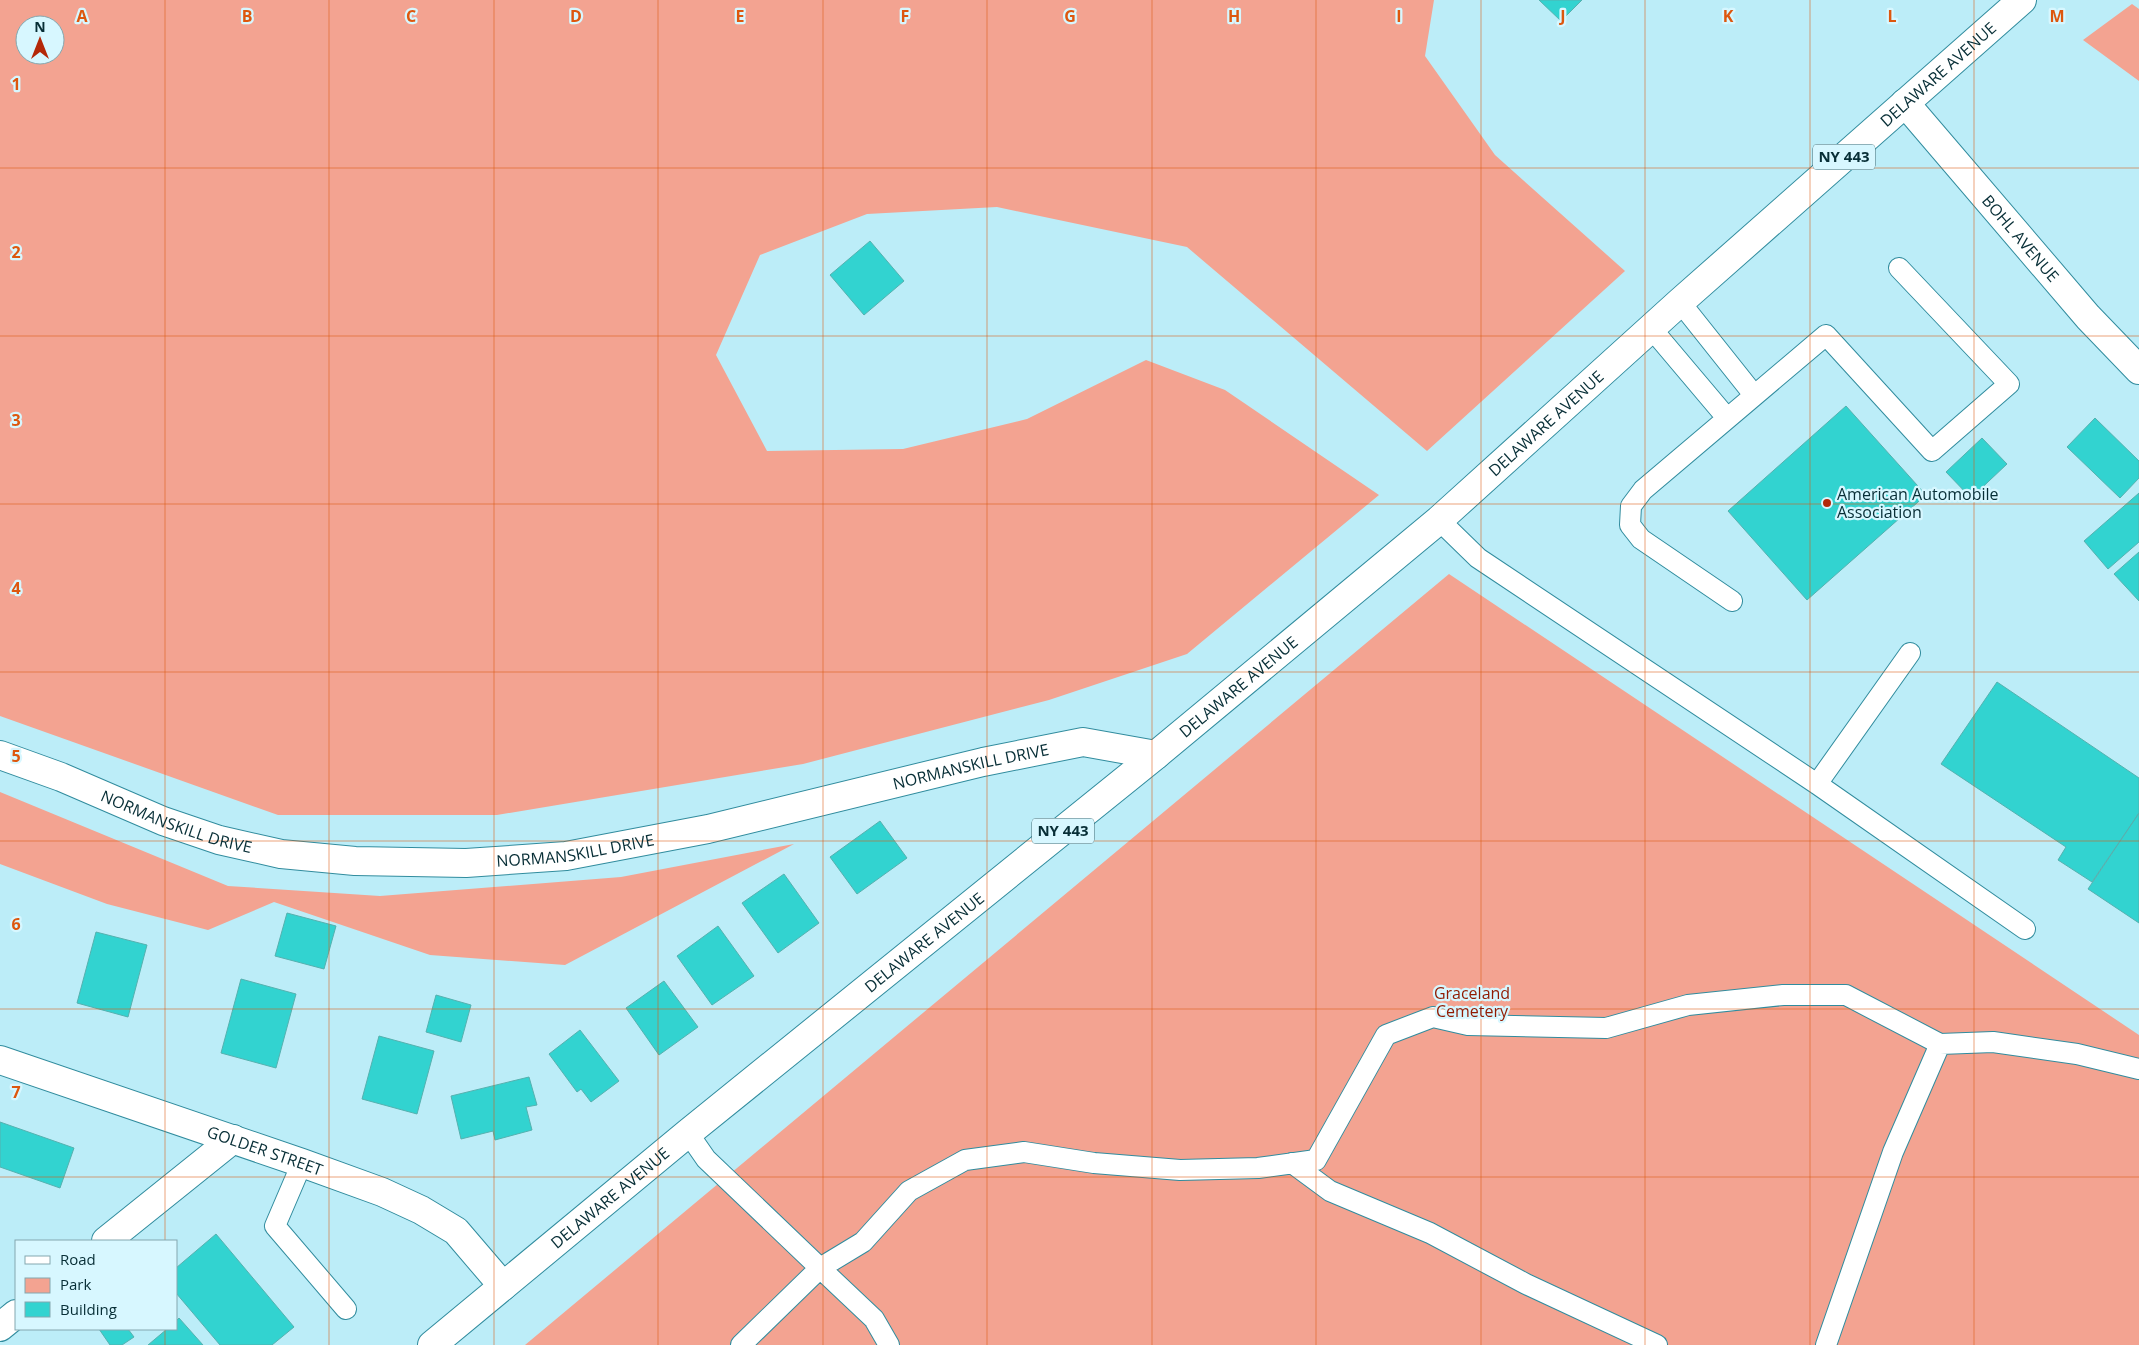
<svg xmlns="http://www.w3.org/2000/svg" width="2139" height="1345" viewBox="0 0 2139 1345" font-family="'Open Sans',sans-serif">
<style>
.green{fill:#f3a391;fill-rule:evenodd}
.building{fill:#32d3d0;stroke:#55b1af}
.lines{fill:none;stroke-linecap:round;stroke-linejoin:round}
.lane-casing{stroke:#318c9e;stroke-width:22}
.street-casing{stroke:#318c9e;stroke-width:30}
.primary-casing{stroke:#318c9e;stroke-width:30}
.lane{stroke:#fff;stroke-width:20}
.street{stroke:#fff;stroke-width:28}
.primary{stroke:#fff;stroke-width:28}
.grid{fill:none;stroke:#dd570e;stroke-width:1;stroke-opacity:0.55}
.poi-dot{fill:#b42809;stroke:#d7f7ff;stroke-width:2}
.labels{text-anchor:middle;stroke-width:4.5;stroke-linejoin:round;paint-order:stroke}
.shield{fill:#d7f7ff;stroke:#456a72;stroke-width:1}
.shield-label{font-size:15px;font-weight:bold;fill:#072e36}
.street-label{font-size:16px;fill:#072e36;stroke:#d7f7ff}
.poi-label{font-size:16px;fill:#072e36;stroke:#d7f7ff;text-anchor:start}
.park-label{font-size:16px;fill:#911b02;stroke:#d7f7ff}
.grid-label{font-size:16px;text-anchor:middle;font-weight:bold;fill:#dd570e;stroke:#d7f7ff;stroke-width:4.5;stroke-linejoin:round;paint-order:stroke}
</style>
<rect width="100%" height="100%" fill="#bcedf8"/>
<!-- green -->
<path class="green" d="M 0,0 L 1434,0 L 1425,56 L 1495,155 L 1625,271 L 1427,451 L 1187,247 L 997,207 L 867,214 L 760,255 L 716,355 L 767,451 L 903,449 L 1027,419 L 1146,360 L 1225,390 L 1379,495 L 1187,654 L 1049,700 L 803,764 L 497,815 L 278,815 L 0,716 ZM 25,25 L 55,25 L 55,55 L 25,55 Z
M 2132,4 L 2139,9 L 2139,81 L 2083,40 Z
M 1449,574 L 2139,1035 L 2139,1345 L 525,1345 Z
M 0,792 L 228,886 L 380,896 L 621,877 L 794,844 L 565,965 L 430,955 L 274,902 L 208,930 L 107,904 L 0,864 Z"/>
<!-- building -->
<path class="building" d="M 1539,0 L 1582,0 L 1561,21 Z
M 870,241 L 904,281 L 864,315 L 830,275 Z
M 1846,406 L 1926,495 L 1807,600 L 1728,511 Z
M 2095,418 L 2139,461 L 2139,478 L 2120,498 L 2067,447 Z
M 1982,438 L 2007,464 L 1971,498 L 1946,472 Z
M 2139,493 L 2139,542 L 2108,569 L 2084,541 Z
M 2139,552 L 2139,601 L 2114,574 Z
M 1997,682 L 2139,778 L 2139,813 L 2092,882 L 2058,860 L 2066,847 L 1941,764 Z
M 2139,813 L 2139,923 L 2088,889 Z
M 880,821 L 907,858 L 857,894 L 830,857 Z
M 784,874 L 819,923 L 778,953 L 742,903 Z
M 287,913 L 336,926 L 324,969 L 275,956 Z
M 718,926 L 754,976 L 712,1005 L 677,956 Z
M 96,932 L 147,945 L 128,1017 L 77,1003 Z
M 241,979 L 296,994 L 276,1068 L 221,1053 Z
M 664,981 L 698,1027 L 659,1055 L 626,1008 Z
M 436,995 L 471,1005 L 461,1042 L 426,1032 Z
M 580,1030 L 619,1081 L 591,1102 L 581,1089 L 577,1092 L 549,1054 Z
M 379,1036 L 434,1051 L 417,1114 L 362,1099 Z
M 529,1077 L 537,1105 L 526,1107 L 532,1130 L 495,1140 L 493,1131 L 461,1139 L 451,1096 Z
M 0,1122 L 74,1148 L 60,1188 L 0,1167 Z
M 216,1234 L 294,1327 L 272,1345 L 220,1345 L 176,1293 L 176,1268 Z
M 179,1318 L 203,1345 L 148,1345 L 167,1329 L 176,1329 L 176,1321 Z
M 99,1329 L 128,1329 L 134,1337 L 122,1345 L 110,1345 Z"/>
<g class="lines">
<defs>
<path id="lane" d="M 1680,302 L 1754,395
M 1651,328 L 1727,418
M 1439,520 L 1478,558 L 1817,784 L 2025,929
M 1732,601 L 1641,539 L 1630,525 L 1631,506 L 1643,490 L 1826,335 L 1932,451 L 2009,384 L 1899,268
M 1817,784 L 1910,653
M 688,1133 L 706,1159 L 820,1268 L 863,1242 L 909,1191 L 965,1160 L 1024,1152 L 1094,1163 L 1180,1170 L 1258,1168 L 1316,1160 L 1386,1035 L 1433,1017 L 1468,1025 L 1606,1028 L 1688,1005 L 1783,995 L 1846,995 L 1940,1044 L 1993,1042 L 2077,1054 L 2139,1069
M 302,1163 L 275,1226 L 346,1309
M 1292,1163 L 1330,1191 L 1430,1233 L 1526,1284 L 1657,1345
M 741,1345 L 820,1268 L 874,1319 L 889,1345
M 1826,1345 L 1893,1152 L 1940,1044"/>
<g id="street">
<path id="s1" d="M 1905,103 L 2088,317 L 2139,370"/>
<path id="s2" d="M 0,755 L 61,777 L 163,821 L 219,840 L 281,854 L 355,861 L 466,863 L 566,856 L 708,829 L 983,762 L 1083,742 L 1156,755"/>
<path id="s3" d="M 0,1060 L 302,1163 L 382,1192 L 421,1210 L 456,1231 L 503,1286"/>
<path d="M 106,1241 L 233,1139"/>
<path d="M 0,1327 L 16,1314"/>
</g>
<g id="primary">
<path id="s4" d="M 432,1345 L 688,1133 L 1156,755 L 1439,520 L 1680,302 L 2022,0"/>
</g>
</defs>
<!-- lane casing -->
<use href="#lane" class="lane-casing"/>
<!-- street casing -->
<use href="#street" class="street-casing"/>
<!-- primary casing -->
<use href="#primary" class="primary-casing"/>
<!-- lane -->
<use href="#lane" class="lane"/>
<!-- street -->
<use href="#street" class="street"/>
<!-- primary -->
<use href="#primary" class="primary"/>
</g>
<!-- grid -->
<path class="grid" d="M 165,0 L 165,1241M 329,0 L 329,1345M 494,0 L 494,1345M 658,0 L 658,1345M 823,0 L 823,1345M 987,0 L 987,1345M 1152,0 L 1152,1345M 1316,0 L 1316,1345M 1481,0 L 1481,1345M 1645,0 L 1645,1345M 1810,0 L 1810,1345M 1974,0 L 1974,1345M 0,168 L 2139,168M 0,336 L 2139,336M 0,504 L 2139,504M 0,672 L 2139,672M 0,841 L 2139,841M 0,1009 L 2139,1009M 0,1177 L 2139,1177M 165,1329 L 165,1345"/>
<!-- markers -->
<circle class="poi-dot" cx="1827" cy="503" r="5"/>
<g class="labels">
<!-- shield labels -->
<g class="shield">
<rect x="1813" y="144.5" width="62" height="25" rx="4"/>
<rect x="1032" y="818.5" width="62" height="25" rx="4"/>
</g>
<g class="shield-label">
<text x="1844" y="162">NY 443</text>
<text x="1063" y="836">NY 443</text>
</g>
<!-- street labels -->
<g class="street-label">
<text dy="6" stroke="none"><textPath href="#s4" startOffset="1971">DELAWARE AVENUE</textPath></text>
<text dy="6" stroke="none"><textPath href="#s1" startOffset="178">BOHL AVENUE</textPath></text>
<text dy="6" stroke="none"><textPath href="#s4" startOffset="1446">DELAWARE AVENUE</textPath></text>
<text dy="6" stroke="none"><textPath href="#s4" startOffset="1041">DELAWARE AVENUE</textPath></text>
<text dy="6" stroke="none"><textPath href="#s2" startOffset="999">NORMANSKILL DRIVE</textPath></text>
<text dy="6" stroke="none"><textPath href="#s2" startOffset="189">NORMANSKILL DRIVE</textPath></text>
<text dy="6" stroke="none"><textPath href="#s2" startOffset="594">NORMANSKILL DRIVE</textPath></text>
<text dy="6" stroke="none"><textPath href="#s4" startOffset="636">DELAWARE AVENUE</textPath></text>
<text dy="6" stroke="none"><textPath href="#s3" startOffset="280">GOLDER STREET</textPath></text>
<text dy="6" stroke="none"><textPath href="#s4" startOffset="231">DELAWARE AVENUE</textPath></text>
</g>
<!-- poi labels -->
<g class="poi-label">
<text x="1837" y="500">American Automobile<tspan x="1837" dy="18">Association</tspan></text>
</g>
<!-- park labels -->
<g class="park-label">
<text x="1472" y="999">Graceland<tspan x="1472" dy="18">Cemetery</tspan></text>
</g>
</g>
<g class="grid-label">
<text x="82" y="22">A</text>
<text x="247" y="22">B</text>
<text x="411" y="22">C</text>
<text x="576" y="22">D</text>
<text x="740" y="22">E</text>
<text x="905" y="22">F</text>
<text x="1070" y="22">G</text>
<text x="1234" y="22">H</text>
<text x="1399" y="22">I</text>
<text x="1563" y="22">J</text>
<text x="1728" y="22">K</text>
<text x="1892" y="22">L</text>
<text x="2057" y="22">M</text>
<text x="16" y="90">1</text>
<text x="16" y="258">2</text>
<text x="16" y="426">3</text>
<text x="16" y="594">4</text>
<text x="16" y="762">5</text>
<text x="16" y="930">6</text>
<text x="16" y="1098">7</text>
</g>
<!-- legend -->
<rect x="15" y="1240" width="162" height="90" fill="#d7f7ff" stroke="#84a7af"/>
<rect x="25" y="1256" width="25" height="8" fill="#ffffff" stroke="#84a7af"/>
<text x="60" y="1265" font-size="15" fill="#072e36">Road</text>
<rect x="25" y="1278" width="25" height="15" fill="#f3a391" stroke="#84a7af"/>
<text x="60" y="1290" font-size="15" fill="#072e36">Park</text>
<rect x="25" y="1302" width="25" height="15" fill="#32d3d0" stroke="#84a7af"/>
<text x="60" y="1315" font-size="15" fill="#072e36">Building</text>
<!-- north arrow -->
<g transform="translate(40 40)"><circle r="24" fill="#d7f7ff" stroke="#84a7af"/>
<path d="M0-4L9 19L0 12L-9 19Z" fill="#b42809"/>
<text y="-8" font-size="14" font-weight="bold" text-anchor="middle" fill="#072e36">N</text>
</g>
</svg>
